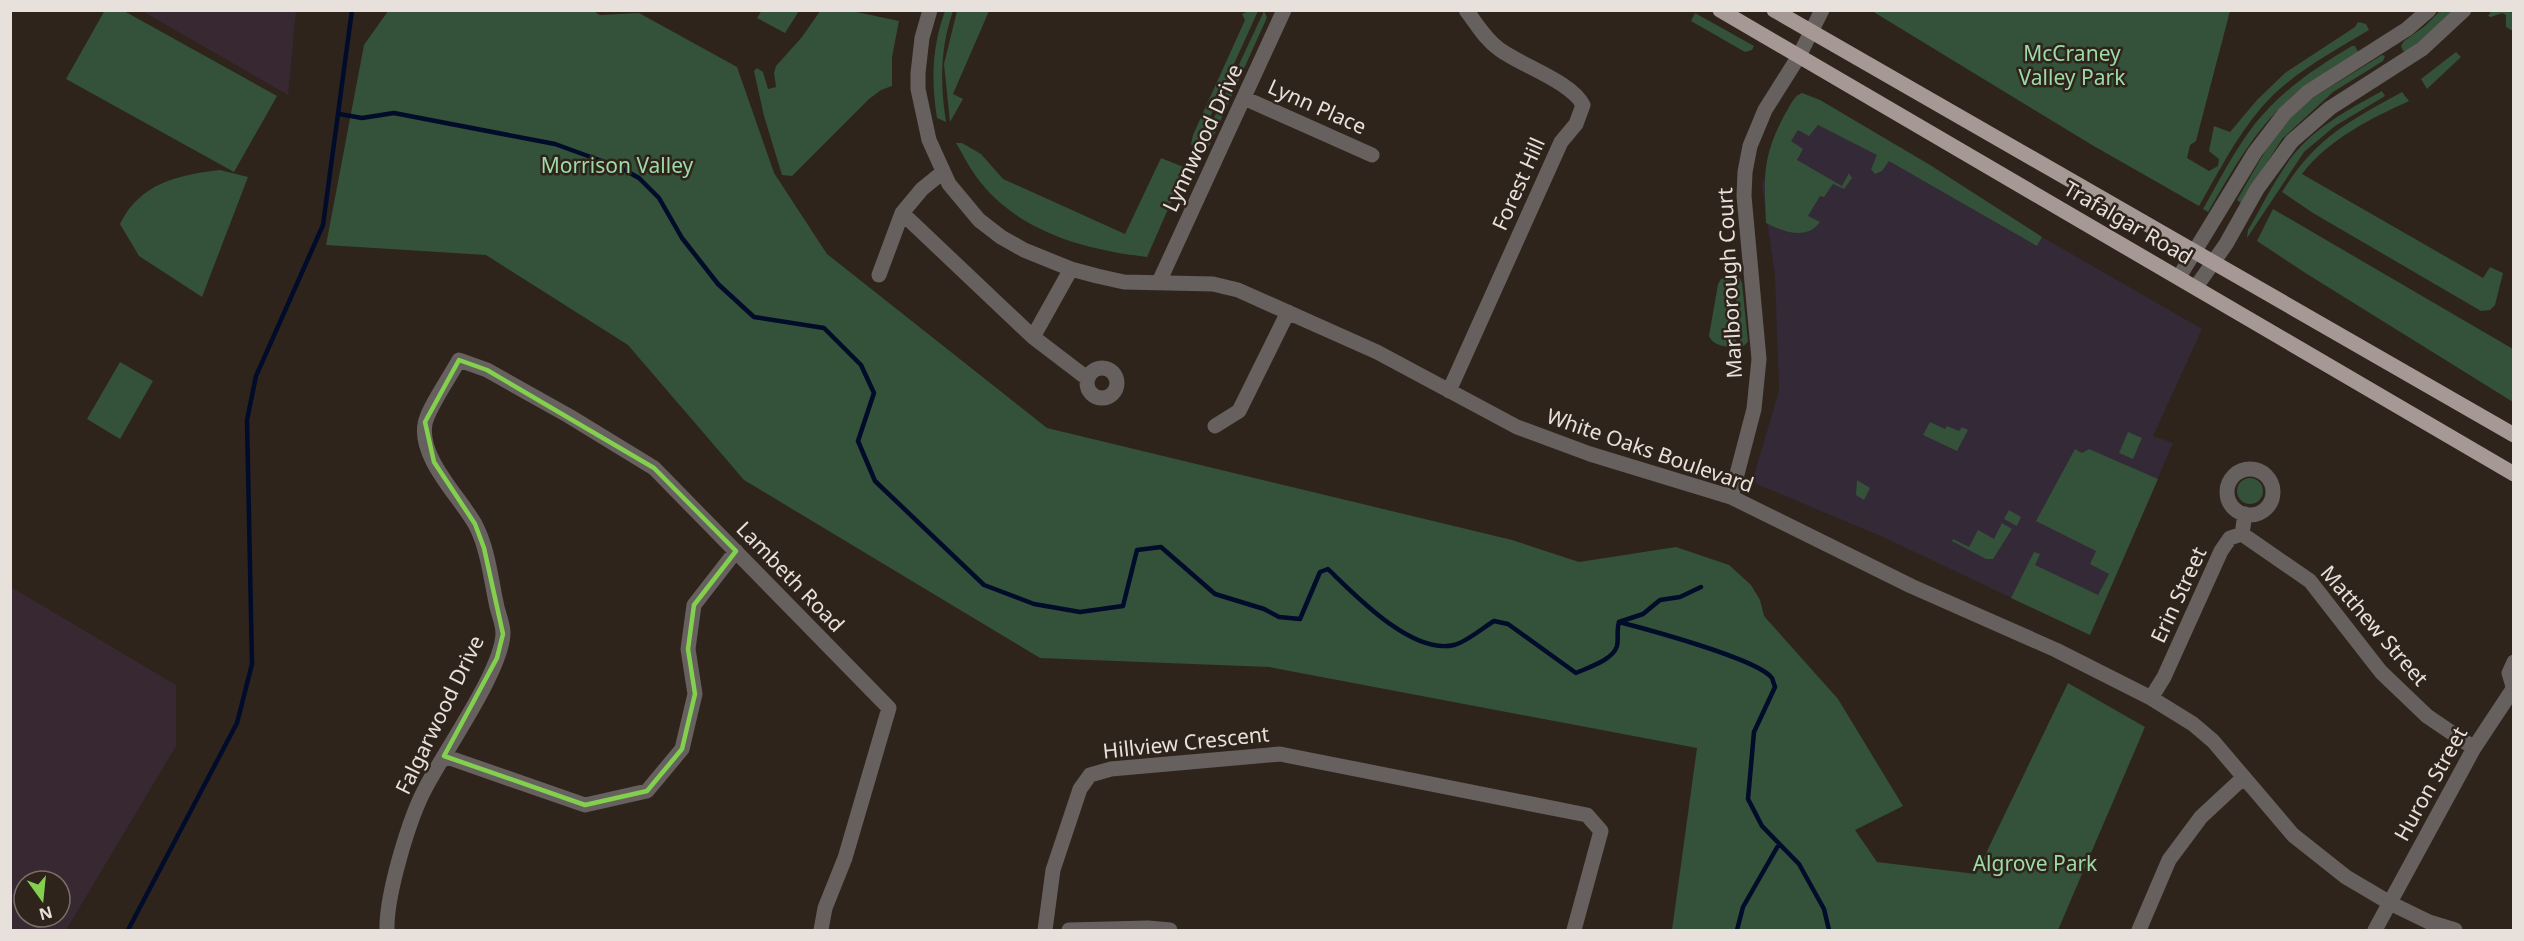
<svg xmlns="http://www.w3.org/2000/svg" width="2524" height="941" viewBox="0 0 2524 941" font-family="'Noto Sans',sans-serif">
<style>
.commercial{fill:#342937}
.industrial{fill:#382831;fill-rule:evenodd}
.green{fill:#345139}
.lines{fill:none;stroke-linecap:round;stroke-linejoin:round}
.stream{stroke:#010c2b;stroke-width:4.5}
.minor{stroke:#66605e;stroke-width:15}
.major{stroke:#a69995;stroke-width:15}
.marked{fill:none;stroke:#83d04e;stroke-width:4.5;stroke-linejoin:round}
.labels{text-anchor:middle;stroke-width:5;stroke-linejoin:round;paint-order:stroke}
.park-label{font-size:21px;fill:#9ddba6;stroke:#2e241c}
.street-label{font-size:21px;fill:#e7e0db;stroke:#2e241c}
</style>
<rect width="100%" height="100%" fill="#2e241c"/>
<!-- commercial -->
<path class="commercial" d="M 1802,93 L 1820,100 L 1930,165 L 2042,237 L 2202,329 L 2153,436 L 2173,443 L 2090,635 L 1883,537 L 1752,482 L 1779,391 L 1775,276 L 1762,185 L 1791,103 L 1796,95 Z"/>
<!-- industrial -->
<path class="industrial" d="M 142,11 L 296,11 L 288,95 Z
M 11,587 L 176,685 L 176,746 L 66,930 L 11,930 ZM 24,881 L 60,881 L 60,917 L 24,917 Z"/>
<!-- green -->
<path class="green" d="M 105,10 L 124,11 L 277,96 L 234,172 L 66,79 Z
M 592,10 L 600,15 L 639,13 L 737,67 L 774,173 L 827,254 L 1047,428 L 1512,540 L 1579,562 L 1676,547 L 1729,565 L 1751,585 L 1760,600 L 1764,616 L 1838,699 L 1903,806 L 1855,830 L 1877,862 L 1976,874 L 2068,683 L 2145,727 L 2058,930 L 1672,930 L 1697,748 L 1269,667 L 1040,658 L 744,480 L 628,345 L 486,255 L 326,245 L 364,45 L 388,11 Z
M 762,10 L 799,10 L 799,11 L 785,33 L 757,18 Z
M 2492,10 L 2508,11 L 2513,13 L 2513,31 L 2506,27 L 2506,15 L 2502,13 L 2491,17 L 2488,16 Z
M 820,11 L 852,11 L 899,21 L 892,57 L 892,86 L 881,90 L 869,99 L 792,176 L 782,175 L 764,116 L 754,71 L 757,68 L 763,72 L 768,89 L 776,87 L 774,73 L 776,66 L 802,37 Z
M 945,11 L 953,11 C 940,49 940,83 946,122 L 937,118 C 931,80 932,47 945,11 Z
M 957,11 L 989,11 L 953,94 L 963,99 L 950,122 L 944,64 Z
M 1249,11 L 1258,11 L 1195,150 L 1191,144 L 1193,135 L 1245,20 L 1242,14 Z
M 1264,11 L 1267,17 L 1265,22 L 1209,146 L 1205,150 L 1198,152 Z
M 1872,11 L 2230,11 L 2196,141 L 2190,145 L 2187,158 L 2209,171 L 2218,166 L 2219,159 L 2209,151 L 2214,126 L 2230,132 L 2257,100 L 2285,73 L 2355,27 L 2358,22 L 2366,24 L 2369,30 C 2331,53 2290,74 2261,108 C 2236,137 2218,173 2199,206 L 2092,145 Z
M 2440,11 L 2453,11 L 2408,52 L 2403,51 L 2401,46 L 2404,41 L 2425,26 Z
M 1695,13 L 1754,46 L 1752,50 L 1745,52 L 1691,21 Z
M 2352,46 L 2355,46 L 2359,54 C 2341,65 2321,75 2304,87 C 2260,120 2235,166 2208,212 L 2203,209 C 2219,181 2234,151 2254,125 C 2281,91 2315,68 2352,46 Z
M 2456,52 L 2461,57 L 2427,89 L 2421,79 Z
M 2382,55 L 2385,56 L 2383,61 L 2333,92 L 2282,139 L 2241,203 L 2237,200 L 2276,132 L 2298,107 Z
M 2382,91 L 2385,96 L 2335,126 L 2304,152 L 2247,238 L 2248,230 C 2261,208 2272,185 2286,165 C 2309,130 2346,111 2382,91 Z
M 2402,92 L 2409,101 C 2370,119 2329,139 2302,174 L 2483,278 L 2490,267 L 2503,273 L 2495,305 L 2490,310 L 2481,311 L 2313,213 L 2282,192 C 2316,137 2348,122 2402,92 Z
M 1802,93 L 1820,100 L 1930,165 L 2042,237 L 2037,246 L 1889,161 L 1882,171 L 1875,174 L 1871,169 L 1877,155 L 1818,125 L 1809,136 L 1798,130 L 1791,141 L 1803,149 L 1797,160 L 1842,186 L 1849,173 L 1852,178 L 1844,189 L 1833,184 L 1824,197 L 1820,196 L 1808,216 L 1820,222 C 1807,241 1782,231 1766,223 C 1764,176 1762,157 1785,114 C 1790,106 1793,97 1802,93 Z
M 956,143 L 962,143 L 981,154 L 1003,179 L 1125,234 L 1161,158 L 1186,168 L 1147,257 C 1082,249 1015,231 975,175 C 968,165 962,153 956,143 Z
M 220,170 L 248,177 L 202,297 L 139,256 L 120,224 C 140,183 178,175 220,170 Z
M 2273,209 L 2513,349 L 2513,402 L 2307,274 L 2257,241 Z
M 1730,275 L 1737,348 C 1726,346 1714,347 1709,336 L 1718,284 L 1721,279 Z
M 1734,277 L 1740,278 L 1742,283 L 1748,342 L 1741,348 Z
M 120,362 L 153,381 L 120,439 L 87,419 Z
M 1930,422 L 1945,429 L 1947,426 L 1959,431 L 1962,427 L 1968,430 L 1957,451 L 1923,435 Z
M 2128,432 L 2142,438 L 2133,459 L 2119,453 Z
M 2075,449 L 2082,453 L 2089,449 L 2158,479 L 2090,635 L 2011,598 L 2034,552 L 2040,554 L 2035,565 L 2098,595 L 2109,574 L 2090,564 L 2096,551 L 2036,521 Z
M2237 491a13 13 0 1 1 26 0a13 13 0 1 1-26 0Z
M 1857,480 L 1870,488 L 1864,500 L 1856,495 Z
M 2009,510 L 2021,517 L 2017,526 L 2004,519 Z
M 2002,523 L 2012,529 L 1993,559 L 1986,559 L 1952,541 L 1953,539 L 1969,547 L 1978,530 L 1994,539 Z"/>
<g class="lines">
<!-- stream -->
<path class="stream" d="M 339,114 L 362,118 L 394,113 L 555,144 L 621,168 L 639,178 L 659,198 L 682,238 L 718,284 L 754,317 L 824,328 L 861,365 L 874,393 L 858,441 L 875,481 L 984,585 L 1034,604 L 1080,612 L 1123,606 L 1137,550 L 1161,547 L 1215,594 L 1264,609 L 1279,617 L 1300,619 L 1320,572 L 1328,569 C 1356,596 1412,655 1454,645 C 1465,643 1484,627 1494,621 L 1508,624 L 1576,673 C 1589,667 1613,660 1617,646 C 1619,638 1616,631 1619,622 C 1646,629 1758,659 1772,678 C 1773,681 1774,684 1775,687 L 1754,732 L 1748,799 L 1762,826 L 1799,864 L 1824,909 L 1829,930
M 1619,622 L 1643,614 L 1660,600 L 1680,597 L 1701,587
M 128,930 L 237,723 L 252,664 L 247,420 L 256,376 L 323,225 L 352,10
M 1737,930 L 1743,907 L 1779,844"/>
<!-- minor -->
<path class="minor" d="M 930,10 L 922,38 L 918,73 L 918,89 L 929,140 L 949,184 L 979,220 L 1001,237 L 1024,250 L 1071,269 L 1097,276 L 1124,282 L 1213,284 L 1238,290 L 1377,352 L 1517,427 L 1590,454 L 1731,497 L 1911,586 L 2056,650 L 2151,698 L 2193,724 L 2213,741 L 2293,835 L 2346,877 L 2390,903 L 2429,922 L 2455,930
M 1244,98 L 1372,155
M 902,213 L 1033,337 L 1088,379
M 879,275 L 902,213 L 922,189 L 943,172
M 2179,277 L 2255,152 L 2285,113 L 2308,92 L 2407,29 L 2429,10
M 1159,282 L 1284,10
M 2196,287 L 2226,244 L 2257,189 L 2292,141 L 2330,108 L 2422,49 L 2464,10
M 1033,337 L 1071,269
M1087 383a15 15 0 1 1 30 0a15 15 0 1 1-30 0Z
M 1449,391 L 1561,142 L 1576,124 L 1583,105 C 1572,82 1520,65 1499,49 C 1484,38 1477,24 1466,10
M 1215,426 L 1239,411 L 1288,312
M2227 492a23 23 0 1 1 46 0a23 23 0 1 1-46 0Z
M 1731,497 L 1754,409 L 1759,359 L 1744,196 L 1745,172 L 1750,146 L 1765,110 L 1799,56 L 1822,10
M 2242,534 L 2310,581 L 2381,672 L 2427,716 L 2474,748
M 2514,662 L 2509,673 L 2514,690
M 2151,698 L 2164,677 L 2221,551 L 2230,538 L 2242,534 L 2245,514
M 444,756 L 585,805 L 647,791 L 682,749 L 695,694 L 688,649 L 694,605 L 736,551
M 387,930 C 386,896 409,818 426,787 C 444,752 503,669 503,633 C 503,625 499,615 497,607 C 491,580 488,548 475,524 C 459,496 419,458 425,424 C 427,410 451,375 459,360 L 487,370 L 569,416 L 654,468 L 889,708 L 845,858 L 825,908 L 821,930
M 1045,930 L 1053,870 L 1080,789 L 1090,775 L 1111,769 L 1280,754 L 1587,815 L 1601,831 L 1574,930
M 1069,930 L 1148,928 L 1170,930
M 2139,930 L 2169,860 L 2201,817 L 2244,777
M 2375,930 L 2474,748 L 2513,689"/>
<!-- major -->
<path class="major" d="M 1720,10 L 2514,474
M 1774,10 L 2514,435"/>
</g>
<!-- marked area -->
<path class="marked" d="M 459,360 L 487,370 L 654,468 L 736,551 L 694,605 L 688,649 L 695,694 L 682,749 L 647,791 L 585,805 L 444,756 L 497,658 L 503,634 L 484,548 L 475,524 L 434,462 L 425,422 Z"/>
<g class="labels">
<!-- park labels -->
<g class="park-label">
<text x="2072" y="61">McCraney<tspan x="2072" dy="24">Valley Park</tspan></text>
<text x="617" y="173">Morrison Valley</text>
<text x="2035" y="871">Algrove Park</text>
</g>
<!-- street labels -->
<g class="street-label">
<text transform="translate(1317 107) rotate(24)" y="7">Lynn Place</text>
<text transform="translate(1203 138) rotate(-65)" y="7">Lynnwood Drive</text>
<text transform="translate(1519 184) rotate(-66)" y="7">Forest Hill</text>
<text transform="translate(2128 223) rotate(30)" y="7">Trafalgar Road</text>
<text transform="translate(1730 283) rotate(-93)" y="7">Marlborough Court</text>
<text transform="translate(1650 451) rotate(19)" y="7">White Oaks Boulevard</text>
<text transform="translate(790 577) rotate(46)" y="7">Lambeth Road</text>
<text transform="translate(2179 595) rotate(-65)" y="7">Erin Street</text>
<text transform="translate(2374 626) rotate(49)" y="7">Matthew Street</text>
<text transform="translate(440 715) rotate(-64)" y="7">Falgarwood Drive</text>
<text transform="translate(1186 743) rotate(-6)" y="7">Hillview Crescent</text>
<text transform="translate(2431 784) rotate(-61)" y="7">Huron Street</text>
</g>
</g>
<!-- border -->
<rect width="2524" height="941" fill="none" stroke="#e7e0db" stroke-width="24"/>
<!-- north arrow -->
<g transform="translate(42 899) rotate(165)"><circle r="28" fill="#2e241c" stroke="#786f68" stroke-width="1.5"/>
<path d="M0-4.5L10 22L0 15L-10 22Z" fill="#83d04e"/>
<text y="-9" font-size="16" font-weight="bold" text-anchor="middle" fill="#e7e0db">N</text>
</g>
</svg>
